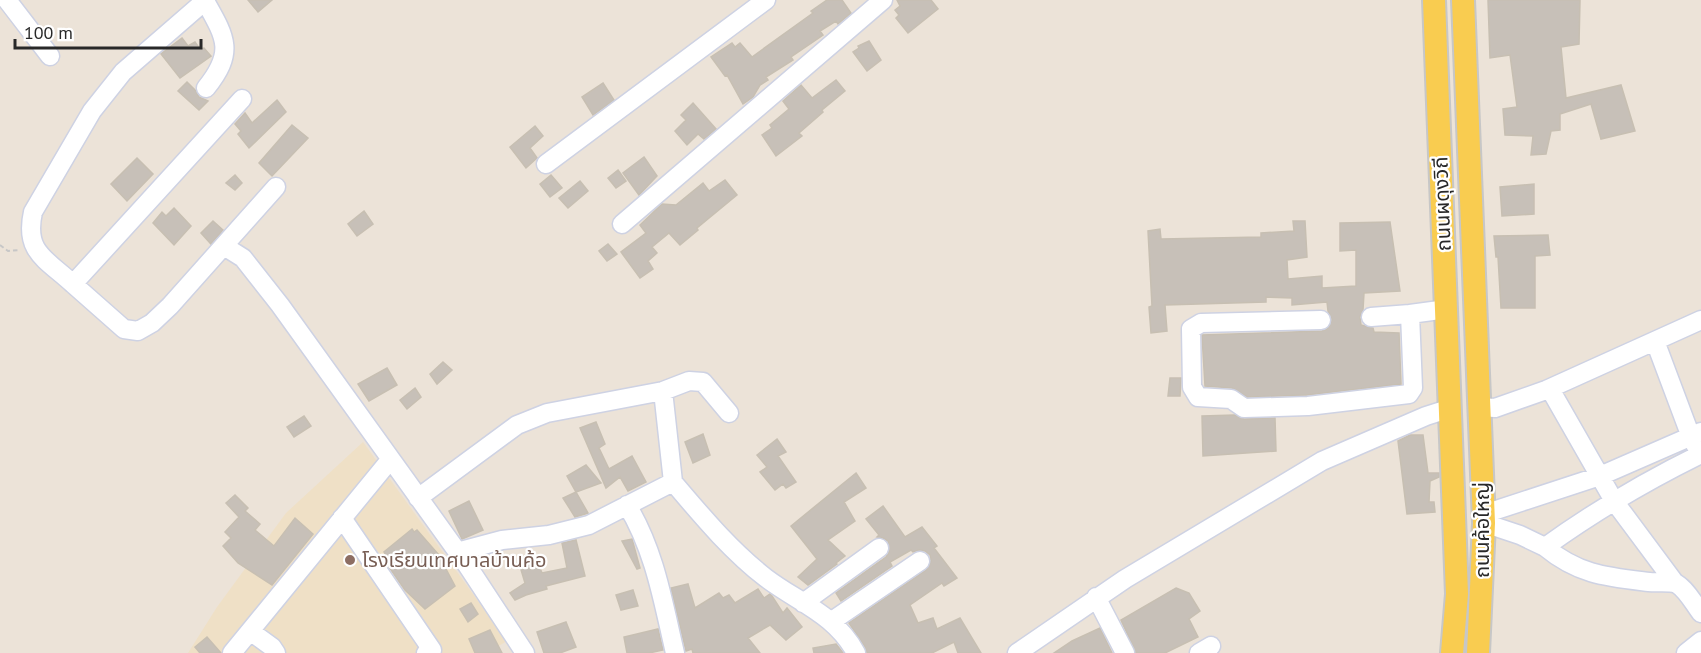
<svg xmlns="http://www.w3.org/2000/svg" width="1701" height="653" viewBox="0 0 1701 653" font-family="'PT Sans','Noto Sans Thai',sans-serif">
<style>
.education{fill:#efe0c6}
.building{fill:#c7c0b8;stroke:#c7bfb2;stroke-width:1.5}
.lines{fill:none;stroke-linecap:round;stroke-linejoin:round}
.minor-casing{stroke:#ced2e3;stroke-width:21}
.major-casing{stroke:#c7c7c7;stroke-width:26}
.path{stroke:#c7c7c7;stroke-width:2;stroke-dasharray:4.5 3;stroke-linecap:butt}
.minor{stroke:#fff;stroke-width:18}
.major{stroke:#f9cc50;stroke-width:22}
.education-dot{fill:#8d6e63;stroke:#fff;stroke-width:2}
.labels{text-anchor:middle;stroke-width:4.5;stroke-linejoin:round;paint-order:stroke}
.street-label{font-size:20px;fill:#282828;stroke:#fff}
.education-label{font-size:20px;fill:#785e54;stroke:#fff;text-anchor:start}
</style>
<rect width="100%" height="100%" fill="#ece3d8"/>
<!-- education -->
<path class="education" d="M 363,442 L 507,641 L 487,653 L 188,653 L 217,607 L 286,513 Z"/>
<!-- building -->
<path class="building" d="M 248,0 L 272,0 L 258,12 Z
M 827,0 L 842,0 L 851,13 L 838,24 L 836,21 L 820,31 L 823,35 L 791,57 L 793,60 L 766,77 L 768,80 L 760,85 L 753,97 L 743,104 L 727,75 L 725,76 L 711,57 L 732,43 L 735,47 L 740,43 L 752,57 L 813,13 L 811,11 Z
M 897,0 L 931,0 L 938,9 L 908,33 L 896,18 L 899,15 L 895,10 L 900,6 Z
M 1488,0 L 1580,0 L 1579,44 L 1561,47 L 1566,98 L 1621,85 L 1635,131 L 1601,139 L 1591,104 L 1560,114 L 1560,130 L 1551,131 L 1546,154 L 1531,155 L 1533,136 L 1505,135 L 1503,109 L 1517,107 L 1510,55 L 1490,58 Z
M 182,38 L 188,46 L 195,42 L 200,49 L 204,48 L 211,56 L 180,78 L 161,54 Z
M 869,41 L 881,60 L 867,71 L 853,52 L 859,48 L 858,46 Z
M 836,80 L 845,91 L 822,110 L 823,112 L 799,133 L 802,136 L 776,156 L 762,135 L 772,128 L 770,125 L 789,109 L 783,101 L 801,85 L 812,98 Z
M 187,82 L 195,90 L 199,97 L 208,101 L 199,110 L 178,91 Z
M 603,83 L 614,100 L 593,115 L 582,97 Z
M 277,100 L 286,112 L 249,148 L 238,134 L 241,131 L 235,124 L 245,113 L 252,123 Z
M 693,103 L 716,129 L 704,139 L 698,134 L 687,145 L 675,131 L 686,120 L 681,115 Z
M 292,125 L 308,138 L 272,176 L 259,163 Z
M 535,126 L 543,136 L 530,148 L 537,158 L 526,168 L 510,147 Z
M 644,157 L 657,176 L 639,195 L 623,173 Z
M 137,158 L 153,174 L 127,201 L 111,184 Z
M 618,170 L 626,181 L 616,188 L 608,178 Z
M 235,175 L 242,183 L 235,190 L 226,183 Z
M 551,175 L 562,188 L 550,197 L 540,184 Z
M 725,180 L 737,195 L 697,228 L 698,230 L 680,245 L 669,233 L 652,247 L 657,253 L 648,261 L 653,269 L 640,278 L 621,252 L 646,233 L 640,225 L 662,204 L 676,205 L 703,183 L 709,191 Z
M 580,181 L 588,191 L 568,208 L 559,198 Z
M 1534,184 L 1534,214 L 1502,216 L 1500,187 Z
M 174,208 L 191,226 L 174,245 L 153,223 L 162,212 L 166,216 Z
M 364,211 L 373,224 L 357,236 L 348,224 Z
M 213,221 L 223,230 L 211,244 L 201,233 Z
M 1293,221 L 1305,221 L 1307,257 L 1287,260 L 1288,279 L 1322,276 L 1322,288 L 1356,286 L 1356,250 L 1340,251 L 1340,223 L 1390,222 L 1400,291 L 1364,293 L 1363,310 L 1360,317 L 1361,325 L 1373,328 L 1374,332 L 1399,333 L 1401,384 L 1307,395 L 1247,397 L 1232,388 L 1205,386 L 1202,335 L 1322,331 L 1327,329 L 1332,320 L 1328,311 L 1327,302 L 1292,305 L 1292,298 L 1266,297 L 1266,302 L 1165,305 L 1167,331 L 1151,333 L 1149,307 L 1152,306 L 1148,231 L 1160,229 L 1161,239 L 1261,237 L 1261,233 L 1294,231 Z
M 1548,235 L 1550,255 L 1535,256 L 1535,308 L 1501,308 L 1498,257 L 1496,257 L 1494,236 Z
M 608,244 L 617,254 L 607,261 L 599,251 Z
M 443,362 L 452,370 L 437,384 L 430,374 Z
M 387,368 L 397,385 L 369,401 L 358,384 Z
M 1170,378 L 1181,378 L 1180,396 L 1168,396 Z
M 415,388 L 421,397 L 407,409 L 400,400 Z
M 1235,415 L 1244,419 L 1275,418 L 1276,451 L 1203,456 L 1202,416 Z
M 304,416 L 311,426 L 294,437 L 287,427 Z
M 596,422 L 605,444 L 599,448 L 609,469 L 632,456 L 646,482 L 628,491 L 620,477 L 606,488 L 580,428 Z
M 703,434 L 710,455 L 693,463 L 685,442 Z
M 1410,435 L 1423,435 L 1428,473 L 1439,473 L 1439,477 L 1430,481 L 1429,502 L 1434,502 L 1435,512 L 1407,514 L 1398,441 Z
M 777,439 L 786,452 L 778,456 L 796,482 L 786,488 L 783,484 L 775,490 L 760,472 L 767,467 L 757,455 Z
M 586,465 L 601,483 L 576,492 L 567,476 Z
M 856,473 L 866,488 L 844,502 L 855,521 L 828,540 L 845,556 L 836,563 L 837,564 L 808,585 L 798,577 L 817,559 L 791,526 Z
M 576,492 L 588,513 L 575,517 L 563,498 Z
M 235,495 L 248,508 L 245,511 L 260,524 L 255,530 L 274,546 L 295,518 L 313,534 L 272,585 L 238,563 L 223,546 L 231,538 L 225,532 L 239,517 L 226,503 Z
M 469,501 L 483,530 L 462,539 L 449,511 Z
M 883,506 L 905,537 L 922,527 L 937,546 L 934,548 L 957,578 L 944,586 L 942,583 L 910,605 L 918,623 L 933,618 L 937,629 L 960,618 L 981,653 L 958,653 L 954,642 L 932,653 L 867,653 L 865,647 L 849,623 L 926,570 L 931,561 L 930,555 L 925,551 L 919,550 L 913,552 L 911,550 L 890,562 L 892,566 L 841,601 L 836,593 L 886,557 L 889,552 L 888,541 L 883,538 L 877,537 L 879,535 L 866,519 Z
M 412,529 L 414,532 L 417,530 L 438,554 L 455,586 L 425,609 L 405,590 L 389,567 L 391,563 L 384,552 Z
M 632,539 L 640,568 L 637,569 L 622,541 Z
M 576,540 L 585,576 L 546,586 L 547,589 L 526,595 L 515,600 L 510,593 L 525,583 L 519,563 L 530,559 L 532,564 L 538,563 L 542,573 L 567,568 L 562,543 Z
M 688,584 L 695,608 L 719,593 L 723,598 L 729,595 L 735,603 L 758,589 L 764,598 L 770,594 L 772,596 L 783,613 L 787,608 L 802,627 L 786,640 L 770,625 L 748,638 L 760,653 L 693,653 L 692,649 L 686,651 L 671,588 Z
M 1176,588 L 1189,593 L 1200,611 L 1189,619 L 1198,637 L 1165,653 L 1136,653 L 1121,620 Z
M 633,590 L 638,606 L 621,610 L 616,595 Z
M 471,603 L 478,614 L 468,622 L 460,609 Z
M 566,622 L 576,647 L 560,653 L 544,653 L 537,632 Z
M 1100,628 L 1112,653 L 1054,653 L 1072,641 Z
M 658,629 L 663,650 L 649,653 L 627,653 L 624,637 Z
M 490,630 L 502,653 L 475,653 L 469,639 Z
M 207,637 L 221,653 L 200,653 L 195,647 Z
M 836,644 L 843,653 L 814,653 L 813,648 Z"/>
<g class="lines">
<defs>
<path id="minor" d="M 7,0 L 50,56
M 206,0 L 123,72 L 92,111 L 33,212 C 24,252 46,259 73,284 L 242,99
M 205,1 C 226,38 235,52 206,88
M 546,164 L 766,0
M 622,224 L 883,0
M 224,246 L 243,258 L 280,305 L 467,565 L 525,653
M 73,284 L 124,329 L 138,331 L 152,323 L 170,306 L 276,187
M 1371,317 L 1410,314
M 1321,320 L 1201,323 L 1191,329 L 1192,387 L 1198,397 L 1231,399 L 1244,408 L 1308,406 L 1409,394 L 1413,388 L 1410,314 L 1447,309
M 1655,341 L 1691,437 L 1697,448
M 1550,389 L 1614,501 L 1675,583
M 663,391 L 673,482
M 1479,407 L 1495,408 L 1546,390 L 1701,320
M 418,498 L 517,425 L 547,413 L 663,391 L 689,381 L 703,382 L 729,413
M 627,505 C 655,551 663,602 675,653
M 1484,514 L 1600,476 L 1701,432
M 342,518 L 432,650 L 426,653
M 1484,523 L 1520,535 L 1545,547 C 1595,511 1646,481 1701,454
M 1545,547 C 1579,575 1607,577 1649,582 C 1657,583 1670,581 1677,584 C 1687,590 1694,604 1701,613
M 457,552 L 502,540 L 549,535 L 589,525 L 673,482 C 702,516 730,550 766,578 C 799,603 835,614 856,653
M 1096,597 L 1125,653
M 803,603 L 879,548
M 832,621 L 920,561
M 250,631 L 272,647 L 276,653
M 232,653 L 390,460
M 1017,653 L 1125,579 L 1322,461 L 1426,416 L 1451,408
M 1199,653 L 1211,646
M 1686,653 L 1701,641"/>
<path id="major" d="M 1434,0 L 1457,594 L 1452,653
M 1463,0 L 1484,523 L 1478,653"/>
</defs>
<!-- minor casing -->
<use href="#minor" class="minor-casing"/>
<!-- major casing -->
<use href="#major" class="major-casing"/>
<!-- path -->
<path class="path" d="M 0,245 L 8,251 L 19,250"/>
<!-- minor -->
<use href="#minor" class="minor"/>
<!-- major -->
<use href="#major" class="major"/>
</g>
<!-- markers -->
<circle class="education-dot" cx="350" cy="560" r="6"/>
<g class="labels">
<!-- street labels -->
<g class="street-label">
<text transform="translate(1442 204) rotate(-92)" y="7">ถนนผดุงวิถี</text>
<text transform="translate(1482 530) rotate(-90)" y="7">ถนนค้อใหญ่</text>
</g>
<!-- education labels -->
<g class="education-label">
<text x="362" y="567">โรงเรียนเทศบาลบ้านค้อ</text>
</g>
</g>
<!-- scale -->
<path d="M15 39v9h186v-9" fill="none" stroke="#282828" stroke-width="3"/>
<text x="24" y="39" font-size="18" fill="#282828" stroke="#ffffff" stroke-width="4.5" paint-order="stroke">100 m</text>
</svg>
